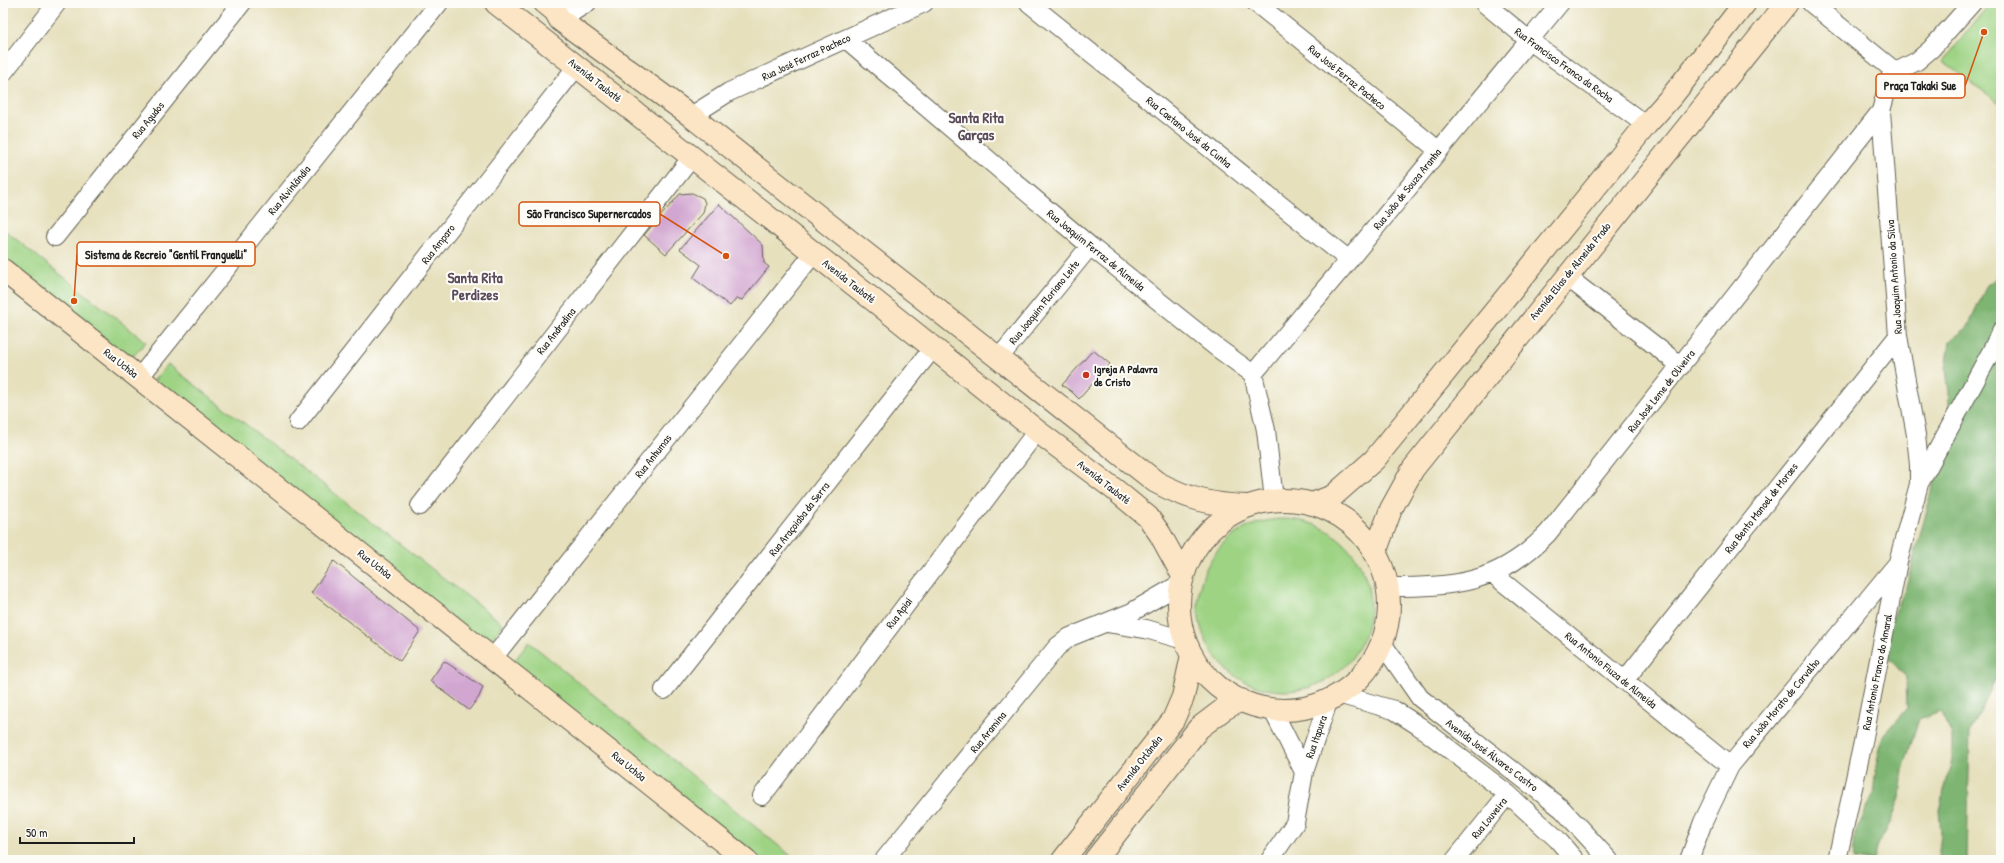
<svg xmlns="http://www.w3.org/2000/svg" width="2004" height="863" viewBox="0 0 2004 863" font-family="'Patrick Hand',sans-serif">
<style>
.green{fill:#9ed384;stroke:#5d7850}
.forest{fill:#7eb572;stroke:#4d6847}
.building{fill:#d1a6d1}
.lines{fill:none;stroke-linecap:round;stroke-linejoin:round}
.street-casing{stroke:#636154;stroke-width:20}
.secondary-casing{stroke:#636154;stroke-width:24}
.street{stroke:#fff;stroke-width:18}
.secondary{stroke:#fce5c4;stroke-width:22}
.poi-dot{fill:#c8321e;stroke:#fdfcf7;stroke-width:1.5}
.labels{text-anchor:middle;stroke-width:4;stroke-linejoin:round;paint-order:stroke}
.street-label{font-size:11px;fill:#1c1c1c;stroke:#fdfcf7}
.poi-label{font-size:11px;font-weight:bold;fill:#1c1c1c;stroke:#fdfcf7;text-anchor:start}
.district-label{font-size:15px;font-weight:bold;fill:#5b4c5b;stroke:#fdfcf7}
.leader{fill:none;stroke:#d4530e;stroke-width:1.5}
.callout-dot{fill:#d4530e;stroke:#fdfcf7;stroke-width:1.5}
.callout{fill:#fdfcf7;stroke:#d4530e;stroke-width:1.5}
.callout-label{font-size:12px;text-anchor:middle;font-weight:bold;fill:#1c1c1c}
</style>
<rect width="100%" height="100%" fill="#fdfcf7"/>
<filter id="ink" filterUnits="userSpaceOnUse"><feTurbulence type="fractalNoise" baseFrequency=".025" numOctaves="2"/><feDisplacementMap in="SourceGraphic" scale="8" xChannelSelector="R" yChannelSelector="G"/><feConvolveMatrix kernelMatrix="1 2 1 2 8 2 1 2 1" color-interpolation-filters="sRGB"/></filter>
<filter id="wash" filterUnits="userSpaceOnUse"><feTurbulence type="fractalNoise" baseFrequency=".012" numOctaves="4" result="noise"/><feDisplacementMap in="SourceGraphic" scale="16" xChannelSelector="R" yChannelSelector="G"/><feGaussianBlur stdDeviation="0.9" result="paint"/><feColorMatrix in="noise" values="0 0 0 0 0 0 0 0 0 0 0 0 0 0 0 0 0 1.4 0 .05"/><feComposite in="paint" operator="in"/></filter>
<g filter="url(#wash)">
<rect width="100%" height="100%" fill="#e6e0bd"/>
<!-- green -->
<path class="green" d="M 1990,3 L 2001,3 L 2001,104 L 1943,62 Z
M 3,229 L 146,342 L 129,361 L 3,259 Z
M 168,364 L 503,624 L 487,645 L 154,380 Z
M1198 605a86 86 0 1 1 172 0a86 86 0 1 1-172 0Z
M 529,642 L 796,860 L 754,860 L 511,665 Z"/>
<!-- forest -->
<path class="forest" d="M 2001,274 L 2001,666 L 1982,709 L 1970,729 L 1967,860 L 1938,860 L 1941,834 L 1939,810 L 1952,759 L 1952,735 L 1940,711 L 1919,719 L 1903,770 L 1900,797 L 1890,824 L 1878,845 L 1874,860 L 1853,860 L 1855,834 L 1873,795 L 1876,766 L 1883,735 L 1907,708 L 1906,677 L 1884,653 L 1888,629 L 1906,587 L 1932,491 L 1935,467 L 1949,417 L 1949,392 L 1946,369 L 1950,341 L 1968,327 L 1987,285 Z"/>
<g id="blocks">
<!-- building -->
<path class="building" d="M 692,193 L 703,198 L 705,203 L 703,213 L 666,254 L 644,235 L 680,194 Z
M 719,204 L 763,245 L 764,263 L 769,267 L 742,300 L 737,298 L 730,306 L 693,278 L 701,265 L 680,249 Z
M 1093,350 L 1110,364 L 1079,399 L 1072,392 L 1062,385 Z
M 334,561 L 420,631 L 400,661 L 311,593 Z
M 444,661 L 483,687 L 479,697 L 469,710 L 430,681 Z"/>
</g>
</g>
<g filter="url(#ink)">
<use href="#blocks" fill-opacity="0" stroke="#636154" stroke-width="1"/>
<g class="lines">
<defs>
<path id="street" d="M 1029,3 L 1349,260
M 1256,3 L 1438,150
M 1484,3 L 1530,41 L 1646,125
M 1811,3 L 1896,72
M 560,20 L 587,3
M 846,39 L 1090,246 L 1216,347 L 1253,374 L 1266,430 L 1274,500
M 3,73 L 57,3
M 691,116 L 729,92 L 924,3
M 55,237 L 242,3
M 1566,276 L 1681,366
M 999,358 L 1090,246
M 1253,374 L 1349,260 L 1560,3
M 139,378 L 439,3
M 298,422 L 577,66
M 1920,482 L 1992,350 L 2001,331
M 420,506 L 692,157
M 1493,574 L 1730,766
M 1388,587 C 1455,587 1499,584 1548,533 L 1881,111
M 1108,623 L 1146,629 L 1184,640
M 1382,643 L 1420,698 L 1562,809 L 1609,860
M 493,658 L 814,253
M 1624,681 L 1898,336
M 664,690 L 933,348
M 1338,694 L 1394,710 L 1419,726 L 1508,794 L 1557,839 L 1575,860
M 1272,709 L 1304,772
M 762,796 L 1037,431
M 884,860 L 1057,647 L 1070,637 L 1132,612 L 1180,584
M 1270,860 L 1295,823 L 1304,772 L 1328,702
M 1455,860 L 1508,794
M 1689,860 L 1703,822 L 1730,766 L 1897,564
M 1837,860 L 1862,747 L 1898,562 L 1919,484 L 1919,465 L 1916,435 L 1898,336 L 1881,111 L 1890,78 L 1896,72 L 1917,61 L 1931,49 L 1972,3"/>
<path id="secondary" d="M 496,3 L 876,302 L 1037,431 L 1114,489 L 1148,517 L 1160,534 L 1183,576
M 545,3 L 555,11 L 560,20 L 691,116 L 1156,482 C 1188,499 1212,505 1247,506
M 3,270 L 746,860
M1179 605a105 105 0 1 1 210 0a105 105 0 1 1-210 0Z
M 1312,504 L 1333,496 L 1374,460 L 1646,125 L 1672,96 L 1745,3
M 1375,553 L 1391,509 L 1413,469 L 1787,3
M 1063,860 L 1173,720 L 1183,697 L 1192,655
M 1095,860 L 1199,728 L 1224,709 L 1241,700"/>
</defs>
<!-- street casing -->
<use href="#street" class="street-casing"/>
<!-- secondary casing -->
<use href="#secondary" class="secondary-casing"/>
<!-- street -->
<use href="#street" class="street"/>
<!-- secondary -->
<use href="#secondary" class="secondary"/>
</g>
</g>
<!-- markers -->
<circle class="poi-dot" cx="1086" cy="375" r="4"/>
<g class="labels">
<!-- street labels -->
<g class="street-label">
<text transform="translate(806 57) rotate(-25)" y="4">Rua José Ferraz Pacheco</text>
<text transform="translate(1564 65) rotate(36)" y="4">Rua Francisco Franco da Rocha</text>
<text transform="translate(1347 77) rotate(39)" y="4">Rua José Ferraz Pacheco</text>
<text transform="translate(595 80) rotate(38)" y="4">Avenida Taubaté</text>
<text transform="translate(148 120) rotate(-51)" y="4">Rua Agudos</text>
<text transform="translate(1189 132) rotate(39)" y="4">Rua Caetano José da Cunha</text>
<text transform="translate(1407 189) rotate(-51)" y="4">Rua João de Souza Aranha</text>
<text transform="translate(289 190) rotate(-51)" y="4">Rua Alvinlândia</text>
<text transform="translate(438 244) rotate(-52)" y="4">Rua Amparo</text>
<text transform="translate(1096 250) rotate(39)" y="4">Rua Joaquim Ferraz de Almeida</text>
<text transform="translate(1570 271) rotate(-51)" y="4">Avenida Elias de Almeida Prado</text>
<text transform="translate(1894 277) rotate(-94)" y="4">Rua Joaquim Antonio da Silva</text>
<text transform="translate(849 281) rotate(38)" y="4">Avenida Taubaté</text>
<text transform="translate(1044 302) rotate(-51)" y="4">Rua Joaquim Floriano Leite</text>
<text transform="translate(556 331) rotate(-52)" y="4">Rua Andradina</text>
<text transform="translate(121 363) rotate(38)" y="4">Rua Uchôa</text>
<text transform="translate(1661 391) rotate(-52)" y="4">Rua José Leme de Oliveira</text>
<text transform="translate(653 456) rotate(-52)" y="4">Rua Anhumas</text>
<text transform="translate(1104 482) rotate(38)" y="4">Avenida Taubaté</text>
<text transform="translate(1761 508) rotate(-52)" y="4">Rua Bento Manoel de Moraes</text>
<text transform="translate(799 519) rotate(-52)" y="4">Rua Araçoiaba da Serra</text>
<text transform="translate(375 564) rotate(38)" y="4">Rua Uchôa</text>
<text transform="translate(899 613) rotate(-53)" y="4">Rua Apiaí</text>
<text transform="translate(1611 670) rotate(39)" y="4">Rua Antonio Fiuza de Almeida</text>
<text transform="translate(1877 672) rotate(-79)" y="4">Rua Antonio Franco do Amaral</text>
<text transform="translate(1781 703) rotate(-50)" y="4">Rua João Morato de Carvalho</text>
<text transform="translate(988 732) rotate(-51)" y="4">Rua Aramina</text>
<text transform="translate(1316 737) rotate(-71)" y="4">Rua Itapura</text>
<text transform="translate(1492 755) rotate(37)" y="4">Avenida José Álvares Castro</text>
<text transform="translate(1139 763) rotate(-52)" y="4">Avenida Orlândia</text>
<text transform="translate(629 766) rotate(39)" y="4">Rua Uchôa</text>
<text transform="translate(1489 818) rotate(-51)" y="4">Rua Louveira</text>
</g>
<!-- poi labels -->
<g class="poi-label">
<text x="1094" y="373">Igreja A Palavra<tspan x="1094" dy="13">de Cristo</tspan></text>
</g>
<!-- district labels -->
<g class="district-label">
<text x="976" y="123">Santa Rita<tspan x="976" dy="17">Garças</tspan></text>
<text x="475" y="283">Santa Rita<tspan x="475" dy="17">Perdizes</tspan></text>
</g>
</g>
<!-- callouts -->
<path class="leader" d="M1984 32L1965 86M726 256L660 214M74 301L77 254"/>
<g class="callout-dot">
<circle cx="1984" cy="32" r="4"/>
<circle cx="726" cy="256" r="4"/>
<circle cx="74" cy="301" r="4"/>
</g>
<g class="callout">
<rect x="1876" y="74" width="89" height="24" rx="4"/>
<rect x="519" y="202" width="141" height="24" rx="4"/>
<rect x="77" y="242" width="178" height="24" rx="4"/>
</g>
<g class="callout-label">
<text x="1920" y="90">Praça Takaki Sue</text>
<text x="589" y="218">São Francisco Supernercados</text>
<text x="166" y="259">Sistema de Recreio "Gentil Franguelli"</text>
</g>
<!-- margin -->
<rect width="2004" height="863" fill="none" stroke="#fdfcf7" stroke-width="16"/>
<!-- scale -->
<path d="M20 837v6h114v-6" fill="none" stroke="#1c1c1c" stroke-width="2"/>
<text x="26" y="837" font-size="12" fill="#1c1c1c" stroke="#fdfcf7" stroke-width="3" paint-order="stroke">50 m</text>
</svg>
